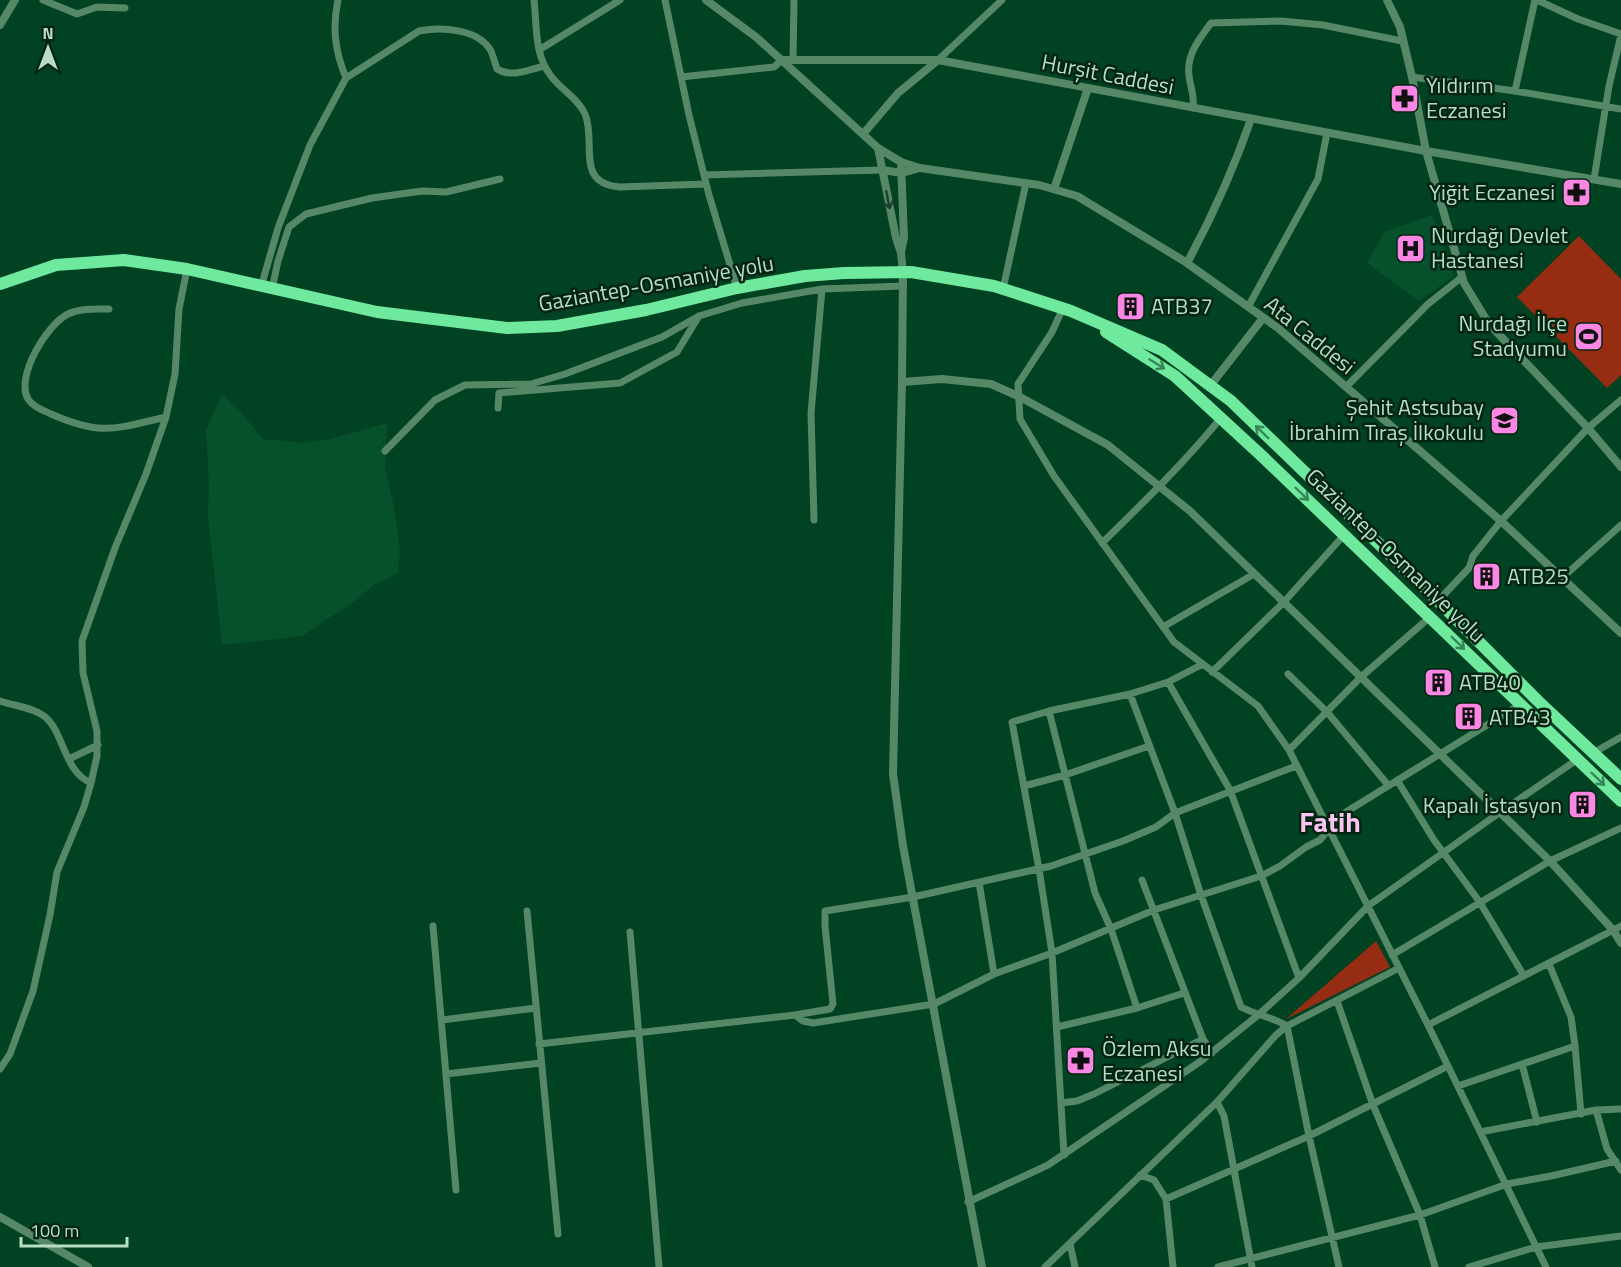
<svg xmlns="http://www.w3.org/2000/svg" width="1621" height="1267" viewBox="0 0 1621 1267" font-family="'Titillium Web',sans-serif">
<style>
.built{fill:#07502c}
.green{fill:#962c11}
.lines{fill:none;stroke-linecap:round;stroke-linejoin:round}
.minor{stroke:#568867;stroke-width:7}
.tertiary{stroke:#568867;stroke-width:8}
.trunk{stroke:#6ee99e;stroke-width:12}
.oneway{stroke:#1d422c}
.oneway2{stroke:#398658}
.labels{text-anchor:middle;stroke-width:5;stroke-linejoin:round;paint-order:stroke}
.street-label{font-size:22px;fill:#b8ddc3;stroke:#042412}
.poi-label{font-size:22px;fill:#b8ddc3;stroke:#042412;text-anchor:start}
.district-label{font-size:28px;font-weight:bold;fill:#fac5ee;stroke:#042412}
</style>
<rect width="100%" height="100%" fill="#004221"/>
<!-- built -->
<path class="built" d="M 1432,215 L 1454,276 L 1419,301 L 1367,263 L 1384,232 Z
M 222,394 L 240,411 L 263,439 L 302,443 L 331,439 L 387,423 L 385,468 L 395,511 L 400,552 L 398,572 L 388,579 L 375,584 L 355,601 L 302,636 L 222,645 L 208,517 L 209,485 L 206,430 Z"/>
<!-- green -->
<path class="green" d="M 1579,236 L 1621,279 L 1621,375 L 1607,388 L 1517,297 Z
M 1376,941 L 1390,967 L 1286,1019 Z"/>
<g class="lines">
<!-- minor -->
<path class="minor" d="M 43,0 L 77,14 L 97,7 L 125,8
M 534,0 C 537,25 534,55 551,76 C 561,90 577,97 585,114 C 597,143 574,183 620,187 L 706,184
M 665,0 L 689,115 L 709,195 L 737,288
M 1537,0 L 1578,19 L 1621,34
M 539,50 L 620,0
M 793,60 L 794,0
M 938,60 L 1002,0
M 681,77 L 774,67 L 782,60
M 1412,77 L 1515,91 L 1621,109
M 346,78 L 419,31 C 441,27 478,28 491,51 C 493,56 495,63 497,69 C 511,78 529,70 544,66
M 1515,91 L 1535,0
M 1193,108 C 1195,95 1190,87 1189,75 C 1186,55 1200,38 1211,23 L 1281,21 L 1323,25 L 1402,41
M 704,175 L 882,170
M 1594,179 L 1609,86 L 1621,35
M 261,287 L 278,228 L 310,145 L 346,78 C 335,51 332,28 338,0
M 272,289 L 278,261 L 289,227 L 306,214 L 372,198 L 422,191 L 446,192 L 500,179
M 822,289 L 903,286
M 1003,289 L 1026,183
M 1248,307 L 1318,179 L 1327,133
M 1063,308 L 1052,332 L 1018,384 L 1020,419 L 1054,476 L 1174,642 L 1258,706 L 1289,750 L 1428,1025 L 1546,1267
M 109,309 C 95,309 81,308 68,314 C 47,324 15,377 28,399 C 33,407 43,410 51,414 C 101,436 114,429 166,417
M 1346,387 L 1428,304 L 1462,277
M 498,408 L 499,393 L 620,383 L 677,352 L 699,316
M 385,451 L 435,400 L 465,385 L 531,384 L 565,374 L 662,337 L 699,316 L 742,303 L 822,289 L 811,413 L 814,520
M 1102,543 C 1143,503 1184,463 1220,419
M 1562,578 L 1621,525
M 1438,601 L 1469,568 L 1473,556 L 1501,521 L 1588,428 L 1621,400
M 1163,627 L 1254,574
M 1212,672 L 1283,603 L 1344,535
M 1288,674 L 1327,712 L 1388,785
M 1168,682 L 1230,790 L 1299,978
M 1130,694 L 1168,682 L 1203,664
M 0,701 C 14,706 32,707 44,716 C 64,731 63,771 91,783
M 1049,711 L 1095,893 L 1111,929 L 1137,1008 L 1057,1027
M 1289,750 L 1361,677 L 1430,617
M 1593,753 L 1621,737
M 69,759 L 98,745
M 1397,780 L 1434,840 L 1479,901 L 1524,976
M 1024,786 L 1065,775 L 1149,746
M 1142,880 L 1203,1039 L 1212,1053
M 979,882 L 994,974
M 527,911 L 558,1234
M 433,926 L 456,1190
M 630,932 L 659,1267
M 1392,955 L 1550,861 L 1621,828
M 1549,964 L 1571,1017 L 1575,1046 L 1581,1114
M 1337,1001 L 1373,1105 L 1420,1215 L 1435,1267
M 1137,1008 L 1184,993
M 795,1015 L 803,1021 L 813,1023 L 934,1004 L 994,974 L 1052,953 L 1154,910 L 1261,876 L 1280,866 L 1306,847 L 1320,840 L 1329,829 L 1333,820 L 1521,704
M 442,1020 L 536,1008
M 1428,1025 L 1621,926
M 539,1044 L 795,1015 L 830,1009 L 833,1004 L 825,926 L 825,911 L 913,897 L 1051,866 L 1123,841 L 1156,827 L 1175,813 L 1296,766
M 1522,1064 L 1537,1122
M 0,1069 L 10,1054 L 33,991 L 50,915 L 57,872 L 84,807 L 91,783 L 97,756 L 97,731 L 83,673 L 82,641 L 115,548 L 146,474 L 166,417 L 175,374 L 179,309 L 187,269
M 446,1074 L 541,1063
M 1458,1086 L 1575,1046
M 1217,1102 L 1224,1116 L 1252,1267
M 1061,1103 L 1077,1101 L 1094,1094 L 1203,1039
M 1596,1110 L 1607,1149 L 1621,1170
M 1480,1132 L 1596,1110 L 1621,1109
M 1064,1155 L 1052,953 L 1039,869 L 1012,722 L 1049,711 L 1130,694 L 1175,813 L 1201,895 L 1241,1007 C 1256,1015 1272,1017 1287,1026 L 1309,1136 L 1339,1267
M 1140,1175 L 1154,1180 L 1166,1199 L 1173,1267
M 1166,1199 L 1309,1136 L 1448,1066
M 968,1202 L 1048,1165 L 1201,1061 L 1257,1016 L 1299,978 L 1368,906 L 1499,813 L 1578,759
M 1070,1244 L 1075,1267
M 1045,1267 L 1217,1102 L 1276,1035 L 1287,1026 L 1399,968
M 1218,1267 L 1420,1215 L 1507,1184 L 1551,1176 L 1616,1161
M 1469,1267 L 1536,1247 L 1621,1236"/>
<!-- tertiary -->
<path class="tertiary" d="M 706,0 L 756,37 L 878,148 L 901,162 L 920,168 L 1039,185 L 1077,196 L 1184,261 L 1278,328 L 1501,521 L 1621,633
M 1387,0 L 1400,27 L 1412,77 L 1426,151 L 1464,283 L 1489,324 L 1588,428 L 1621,467
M 0,25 L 15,0
M 782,60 L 938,60 L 1426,151 L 1621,184
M 863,134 L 898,93 L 937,61
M 878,148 L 896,238 L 901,253 L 903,272 L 902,382 L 893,774 L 903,846 L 982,1267
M 901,162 L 904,238 L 901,252
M 882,170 L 902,173 L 920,168
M 1054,189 L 1088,88
M 1187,263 C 1212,217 1234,168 1251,119
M 902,382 L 942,379 L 991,384 L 1020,397 L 1108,445 L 1190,511 L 1550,861 L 1613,930 L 1621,943
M 1210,386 L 1263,318
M 0,1217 L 88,1267"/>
<!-- trunk -->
<path class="trunk" d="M 0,284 L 56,265 L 124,260 L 187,269 L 377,312 L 507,328 L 557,326 L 646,310 L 737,288 L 805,276 L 844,273 L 911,272 L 994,286 L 1071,311 L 1162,350 L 1231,401 L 1438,601 L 1538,701 L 1621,779
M 1106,332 L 1175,376 L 1263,457 L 1621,801"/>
</g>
<!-- one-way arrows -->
<defs><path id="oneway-shaft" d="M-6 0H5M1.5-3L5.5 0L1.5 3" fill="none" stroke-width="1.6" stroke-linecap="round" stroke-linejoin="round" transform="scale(1.5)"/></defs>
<use class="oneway" href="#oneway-shaft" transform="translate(888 200) rotate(79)"/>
<g class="oneway2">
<use href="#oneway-shaft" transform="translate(1157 364) rotate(32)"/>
<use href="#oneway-shaft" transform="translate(1262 432) rotate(-136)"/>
<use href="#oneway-shaft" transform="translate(1302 494) rotate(44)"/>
<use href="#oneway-shaft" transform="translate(1458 643) rotate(44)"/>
<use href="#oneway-shaft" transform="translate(1598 779) rotate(44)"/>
</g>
<!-- icons -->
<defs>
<symbol id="pharmacy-square" viewBox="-11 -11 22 22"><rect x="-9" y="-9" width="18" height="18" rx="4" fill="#fb87e5" stroke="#042412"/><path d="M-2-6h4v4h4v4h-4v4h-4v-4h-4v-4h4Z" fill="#111"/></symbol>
<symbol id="hospital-square" viewBox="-11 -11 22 22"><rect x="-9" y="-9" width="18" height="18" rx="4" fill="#fb87e5" stroke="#042412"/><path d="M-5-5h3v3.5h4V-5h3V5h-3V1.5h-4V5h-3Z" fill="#111"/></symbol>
<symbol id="building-square" viewBox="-11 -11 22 22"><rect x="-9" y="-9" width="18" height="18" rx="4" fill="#fb87e5" stroke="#042412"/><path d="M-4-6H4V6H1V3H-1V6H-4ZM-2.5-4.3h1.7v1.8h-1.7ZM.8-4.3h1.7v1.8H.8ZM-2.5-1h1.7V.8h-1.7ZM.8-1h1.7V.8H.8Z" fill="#111"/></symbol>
<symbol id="stadium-square" viewBox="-11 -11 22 22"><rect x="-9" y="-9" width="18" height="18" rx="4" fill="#fb87e5" stroke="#042412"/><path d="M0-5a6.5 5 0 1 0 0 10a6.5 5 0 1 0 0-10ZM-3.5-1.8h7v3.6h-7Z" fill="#111"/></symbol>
<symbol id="school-square" viewBox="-11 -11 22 22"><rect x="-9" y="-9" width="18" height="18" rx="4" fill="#fb87e5" stroke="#042412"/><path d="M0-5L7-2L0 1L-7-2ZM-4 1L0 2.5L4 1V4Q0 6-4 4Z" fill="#111"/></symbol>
</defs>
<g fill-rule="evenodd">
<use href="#pharmacy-square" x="1388" y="82" width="33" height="33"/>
<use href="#pharmacy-square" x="1560" y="176" width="33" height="33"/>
<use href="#hospital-square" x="1394" y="232" width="33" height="33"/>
<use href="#building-square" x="1114" y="290" width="33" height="33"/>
<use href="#stadium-square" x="1572" y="320" width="33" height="33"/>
<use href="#school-square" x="1488" y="404" width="33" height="33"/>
<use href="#building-square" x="1470" y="560" width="33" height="33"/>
<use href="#building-square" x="1422" y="666" width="33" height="33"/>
<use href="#building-square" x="1452" y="700" width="33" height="33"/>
<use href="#building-square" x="1566" y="788" width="33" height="33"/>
<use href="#pharmacy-square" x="1064" y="1044" width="33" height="33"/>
</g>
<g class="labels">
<!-- street labels -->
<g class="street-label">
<text transform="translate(1108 74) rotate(11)" y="8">Hurşit Caddesi</text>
<text transform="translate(656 283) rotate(-10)" y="8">Gaziantep-Osmaniye yolu</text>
<text transform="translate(1310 335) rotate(39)" y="8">Ata Caddesi</text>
<text transform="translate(1396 555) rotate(44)" y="8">Gaziantep-Osmaniye yolu</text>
</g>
<!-- poi labels -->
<g class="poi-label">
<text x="1426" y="93">Yıldırım<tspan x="1426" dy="25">Eczanesi</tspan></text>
<text x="1555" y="200" text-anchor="end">Yiğit Eczanesi</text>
<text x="1431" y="243">Nurdağı Devlet<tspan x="1431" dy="25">Hastanesi</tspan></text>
<text x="1151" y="314">ATB37</text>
<text x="1567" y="331" text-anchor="end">Nurdağı İlçe<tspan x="1567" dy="25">Stadyumu</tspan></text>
<text x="1484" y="415" text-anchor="end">Şehit Astsubay<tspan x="1484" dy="25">İbrahim Tıraş İlkokulu</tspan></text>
<text x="1507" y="584">ATB25</text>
<text x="1459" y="690">ATB40</text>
<text x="1489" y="725">ATB43</text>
<text x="1562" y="813" text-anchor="end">Kapalı İstasyon</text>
<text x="1102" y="1056">Özlem Aksu<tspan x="1102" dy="25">Eczanesi</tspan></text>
</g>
<!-- district labels -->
<g class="district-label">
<text x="1330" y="832">Fatih</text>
</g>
</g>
<!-- north arrow -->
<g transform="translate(48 48)" stroke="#042412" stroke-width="4.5" paint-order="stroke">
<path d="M0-4.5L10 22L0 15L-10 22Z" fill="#b8ddc3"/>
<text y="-9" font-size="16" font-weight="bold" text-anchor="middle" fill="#b8ddc3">N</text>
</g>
<!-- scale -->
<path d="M21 1237v9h106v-9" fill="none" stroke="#b8ddc3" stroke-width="3"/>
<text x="30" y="1237" font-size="18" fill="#b8ddc3" stroke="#042412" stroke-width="4.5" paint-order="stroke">100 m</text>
</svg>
